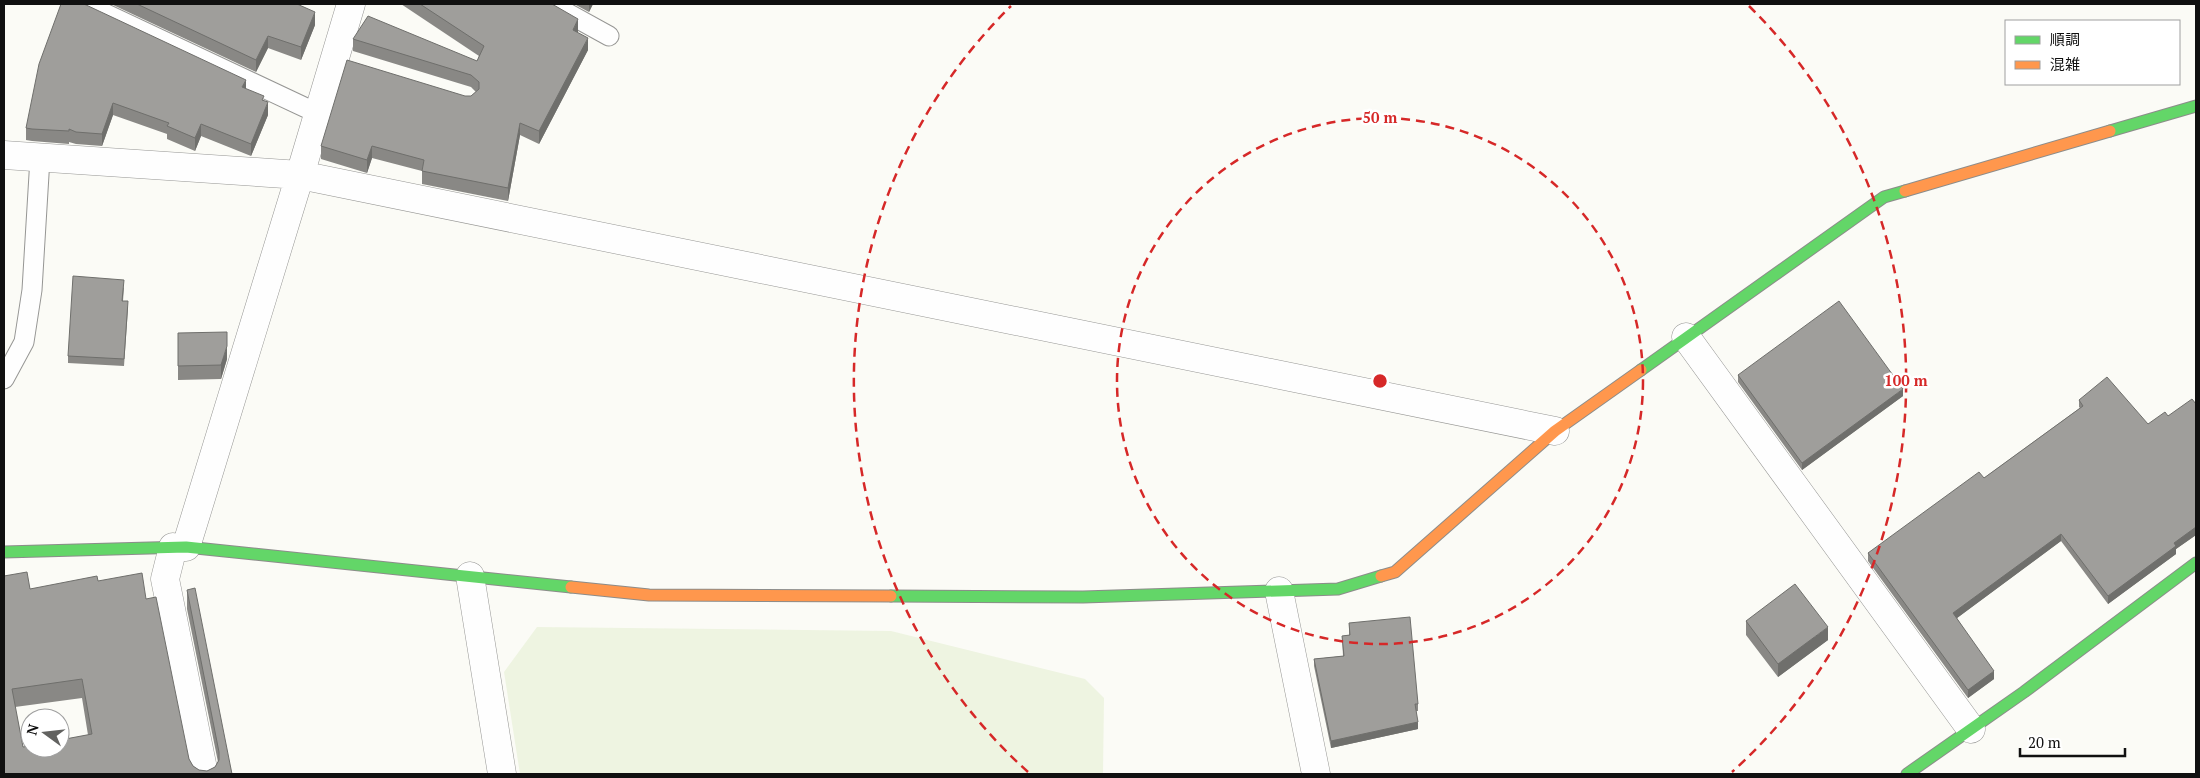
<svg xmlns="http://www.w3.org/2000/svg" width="2200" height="778" viewBox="0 0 2200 778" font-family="'PT Serif','Noto Sans JP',serif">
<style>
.pitch{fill:#eef4e1}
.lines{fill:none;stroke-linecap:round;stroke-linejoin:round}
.lane-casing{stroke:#969694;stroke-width:21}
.street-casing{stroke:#969694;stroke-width:29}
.fast-casing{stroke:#8c8c8a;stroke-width:13}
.slow-casing{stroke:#8c8c8a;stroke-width:13}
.lane{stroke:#fefefe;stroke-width:19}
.street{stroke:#fefefe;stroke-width:28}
.fast{stroke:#63d668;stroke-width:11}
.slow{stroke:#ff974d;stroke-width:11}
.wall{fill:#898885;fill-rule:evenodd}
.shaded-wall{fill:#6f6f6c}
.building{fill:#9f9e9b;stroke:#6f6f6c;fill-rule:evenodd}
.ring{fill:none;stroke:#d62828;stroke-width:2.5;stroke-dasharray:9 6}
.centre{fill:#d62828;stroke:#fff;stroke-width:2.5}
.ring-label{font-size:15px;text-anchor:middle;font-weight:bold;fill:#d62828;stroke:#fff;stroke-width:5;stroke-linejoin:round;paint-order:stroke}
</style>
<rect width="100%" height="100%" fill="#fbfbf6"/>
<!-- pitch -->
<path class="pitch" d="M 537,627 L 891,631 L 1085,679 L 1104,698 L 1103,774 L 520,774 L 504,672 Z"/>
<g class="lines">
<defs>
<path id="lane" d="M 85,4 L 319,114
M 551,4 L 609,36
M 4,379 L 24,342 L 32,290 L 40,158"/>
<path id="street" d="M 351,4 L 300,175 L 1555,431
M 4,155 L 300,175 L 186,547
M 1686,337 L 1971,729
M 173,547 L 165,579 L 204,774
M 470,576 L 502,774
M 1279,591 L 1316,774"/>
<path id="fast" d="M 2110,131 L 2196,106
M 1641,370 L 1884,197 L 1905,191
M 4,552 L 186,547 L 571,587
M 891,596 L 1083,597 L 1338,589 L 1381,576
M 1907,774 L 2024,692 L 2196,563"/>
<path id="slow" d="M 1905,191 L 2110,131
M 1381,576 L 1395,572 L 1555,431 L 1641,370
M 571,587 L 649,595 L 891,596"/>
</defs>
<!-- lane casing -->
<use href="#lane" class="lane-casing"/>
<!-- street casing -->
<use href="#street" class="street-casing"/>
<!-- fast casing -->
<use href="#fast" class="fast-casing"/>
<!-- slow casing -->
<use href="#slow" class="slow-casing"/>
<!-- lane -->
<use href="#lane" class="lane"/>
<!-- street -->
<use href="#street" class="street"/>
<!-- fast -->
<use href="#fast" class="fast"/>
<!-- slow -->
<use href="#slow" class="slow"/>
</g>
<!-- wall -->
<path class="wall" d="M 61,4 L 246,89 L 264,101 L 268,115 L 251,156 L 201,136 L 195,151 L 167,139 L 167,134 L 113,115 L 102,146 L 76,144 L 69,142 L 69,144 L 32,141 L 26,140 L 26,128 Z
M 111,4 L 297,4 L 315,25 L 301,60 L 268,48 L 256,72 Z
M 401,4 L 552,4 L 578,32 L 578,33 L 588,50 L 539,144 L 520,135 L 508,201 L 422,184 L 422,171 L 372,158 L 367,173 L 321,159 L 321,146 L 465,96 L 471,96 L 476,92 L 471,87 L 353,51 L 353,39 L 477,61 L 479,56 Z
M 574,4 L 593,4 L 589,12 Z
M 124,287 L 123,301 L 128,308 L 124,366 L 68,363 L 68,356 Z
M 178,333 L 227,359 L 221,379 L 178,380 Z
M 1738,375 L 1903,396 L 1802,470 L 1738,382 Z
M 2079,400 L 2148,424 L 2196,404 L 2196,535 L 2176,549 L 2176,554 L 2108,604 L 2061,541 L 1957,618 L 1994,679 L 1968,698 L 1868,561 L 1868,553 L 1984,478 L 2080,408 L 2079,407 Z
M 4,576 L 30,589 L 98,581 L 146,599 L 189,759 L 193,766 L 199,770 L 207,771 L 215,767 L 218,762 L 187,609 L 187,590 L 232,774 L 4,774 ZM 82,698 L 88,735 L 23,747 L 15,707 Z
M 1746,621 L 1828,640 L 1778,677 L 1746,635 Z
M 1349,623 L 1418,704 L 1418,711 L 1416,711 L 1418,729 L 1331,748 L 1314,666 L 1314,659 L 1343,656 L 1342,636 L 1349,635 Z"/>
<!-- shaded-wall -->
<path class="shaded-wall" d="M 589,4 L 593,4 L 589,12 Z
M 315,12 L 315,25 L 301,60 L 301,47 Z
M 578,19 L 578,32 L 573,42 L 573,30 Z
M 268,36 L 268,48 L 256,72 L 256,60 Z
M 588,38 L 588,50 L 539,144 L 539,131 Z
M 246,80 L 246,92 L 242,87 Z
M 268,102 L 268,115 L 251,156 L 251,144 Z
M 113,103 L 113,115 L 102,146 L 102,134 Z
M 520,123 L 520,135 L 508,201 L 508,188 Z
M 201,124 L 201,136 L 195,151 L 195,138 Z
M 372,146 L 372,158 L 367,173 L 367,160 Z
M 227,346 L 227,359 L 221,379 L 221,365 Z
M 1903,389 L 1903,396 L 1802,470 L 1802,463 Z
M 2196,527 L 2196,535 L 2176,549 L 2176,554 L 2108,604 L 2108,596 L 2174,543 Z
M 2061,534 L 2061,541 L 1953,621 L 1953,613 Z
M 1828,627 L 1828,640 L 1778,677 L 1778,664 Z
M 1994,671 L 1994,679 L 1968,698 L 1968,690 Z
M 1418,722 L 1418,729 L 1331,748 L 1331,741 Z"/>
<!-- building -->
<path class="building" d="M 61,4 L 84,4 L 246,80 L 242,87 L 264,96 L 262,100 L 268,102 L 251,144 L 201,124 L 195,138 L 167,126 L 169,123 L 113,103 L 102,134 L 76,132 L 69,129 L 69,131 L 32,129 L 26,128 L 39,64 Z
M 137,4 L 297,4 L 315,12 L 301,47 L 268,36 L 256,60 Z
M 420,4 L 552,4 L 578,19 L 573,30 L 588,38 L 539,131 L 520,123 L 508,188 L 422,171 L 424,160 L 372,146 L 367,160 L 321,146 L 347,60 L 465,96 L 471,96 L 479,89 L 479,82 L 471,75 L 353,39 L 368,16 L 477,61 L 484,46 Z
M 73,276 L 124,280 L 122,301 L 128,301 L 124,359 L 68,356 Z
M 1839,301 L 1903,389 L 1802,463 L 1738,375 Z
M 227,332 L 227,346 L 221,365 L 178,366 L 178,333 Z
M 2107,377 L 2148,424 L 2165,412 L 2168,416 L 2192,399 L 2196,404 L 2196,527 L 2174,543 L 2176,546 L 2108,596 L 2061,534 L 1953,613 L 1994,671 L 1968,690 L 1868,553 L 1979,472 L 1984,478 L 2083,406 L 2079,400 Z
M 27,572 L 30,589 L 97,576 L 98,581 L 142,573 L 146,599 L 156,597 L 189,759 L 193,766 L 199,770 L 207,771 L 215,767 L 219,760 L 219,752 L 187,590 L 195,588 L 232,774 L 4,774 L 4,576 ZM 82,679 L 92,734 L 60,740 L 60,748 L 30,748 L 30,746 L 23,747 L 12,689 Z
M 1795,584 L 1828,627 L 1778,664 L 1746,621 Z
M 1410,617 L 1418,704 L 1415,704 L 1418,722 L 1331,741 L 1314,659 L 1344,656 L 1342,636 L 1350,635 L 1349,623 Z"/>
<!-- distance rings -->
<g class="ring">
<circle cx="1380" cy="381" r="263"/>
<path d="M1028 772A526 526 0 0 1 1011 6M1749 6A526 526 0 0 1 1732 772"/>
</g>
<circle cx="1380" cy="381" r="8" class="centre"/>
<g class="ring-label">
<text x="1380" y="123">50 m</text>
<text x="1906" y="386">100 m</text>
</g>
<!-- border -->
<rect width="2200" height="778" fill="none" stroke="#101010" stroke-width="10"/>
<!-- legend -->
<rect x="2005" y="20" width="175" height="65" fill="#ffffff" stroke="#9f9f9f"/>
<rect x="2015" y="36" width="25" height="8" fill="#63d668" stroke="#9f9f9f"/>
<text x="2050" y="45" font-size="15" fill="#101010">順調</text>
<rect x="2015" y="61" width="25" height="8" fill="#ff974d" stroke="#9f9f9f"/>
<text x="2050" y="70" font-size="15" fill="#101010">混雑</text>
<!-- north arrow -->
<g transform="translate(45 733) rotate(285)"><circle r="24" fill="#ffffff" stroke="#9f9f9f"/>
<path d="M0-4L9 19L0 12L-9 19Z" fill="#626260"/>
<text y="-8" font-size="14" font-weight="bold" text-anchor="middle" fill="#101010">N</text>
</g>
<!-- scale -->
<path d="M2020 748v8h105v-8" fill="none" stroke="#101010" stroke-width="2.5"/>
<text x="2028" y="748" font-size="15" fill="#101010" stroke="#ffffff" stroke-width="4" paint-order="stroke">20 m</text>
</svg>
